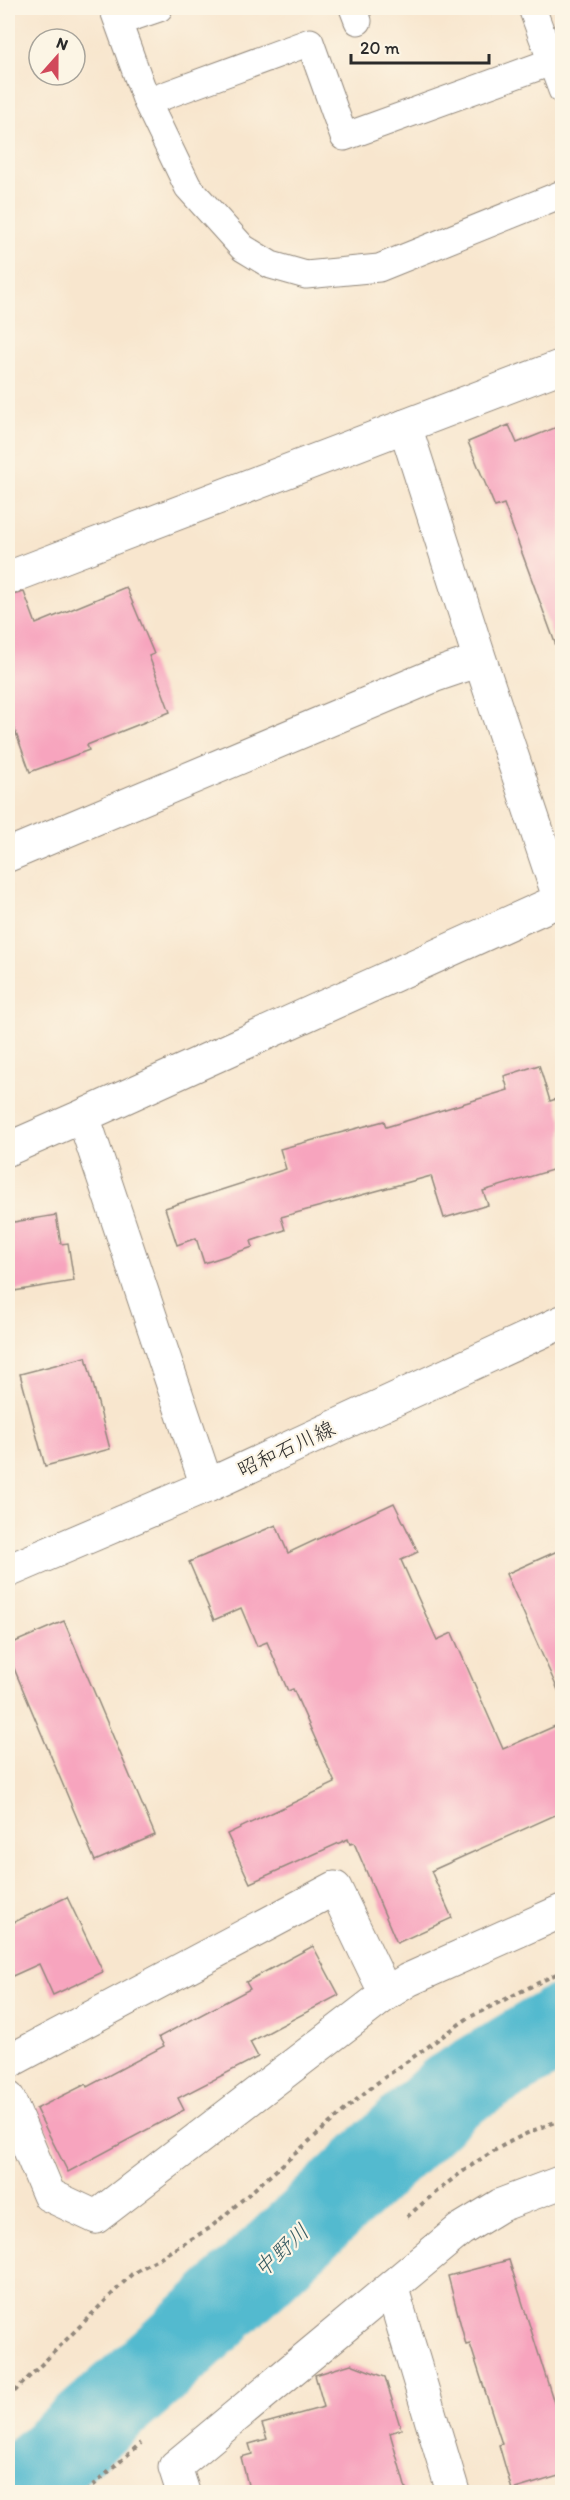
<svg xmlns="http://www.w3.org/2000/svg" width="570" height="2500" viewBox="0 0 570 2500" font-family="Itim,'Klee One',sans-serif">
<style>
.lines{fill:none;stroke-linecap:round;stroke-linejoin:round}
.river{stroke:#52bacf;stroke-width:82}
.building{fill:#f7a4be}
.service-casing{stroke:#92887c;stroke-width:29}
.minor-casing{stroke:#92887c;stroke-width:35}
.tertiary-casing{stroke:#92887c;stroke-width:35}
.path{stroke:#92887c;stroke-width:4;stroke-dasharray:4.5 4.5;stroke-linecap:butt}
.service{stroke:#fff;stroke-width:27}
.minor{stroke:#fff;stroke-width:33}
.tertiary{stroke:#fff;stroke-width:33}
.labels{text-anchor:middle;stroke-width:4.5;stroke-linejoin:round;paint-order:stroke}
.street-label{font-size:21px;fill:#2b2b2b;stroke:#fcf5e5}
.water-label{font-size:22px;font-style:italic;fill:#395d64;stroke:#fcf5e5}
</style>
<rect width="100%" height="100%" fill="#fcf5e5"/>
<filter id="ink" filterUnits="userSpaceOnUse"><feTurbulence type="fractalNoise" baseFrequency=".0167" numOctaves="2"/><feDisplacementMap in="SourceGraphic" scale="12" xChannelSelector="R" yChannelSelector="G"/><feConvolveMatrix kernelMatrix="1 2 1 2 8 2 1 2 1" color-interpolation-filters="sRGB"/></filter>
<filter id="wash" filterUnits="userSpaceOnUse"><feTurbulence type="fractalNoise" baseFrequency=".008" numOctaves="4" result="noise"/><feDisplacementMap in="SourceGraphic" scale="24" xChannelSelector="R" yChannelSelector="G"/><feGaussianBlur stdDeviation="1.35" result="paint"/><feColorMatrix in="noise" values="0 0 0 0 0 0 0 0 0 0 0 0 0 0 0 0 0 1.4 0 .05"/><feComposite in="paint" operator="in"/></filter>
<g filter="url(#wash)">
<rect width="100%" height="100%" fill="#f8e6ce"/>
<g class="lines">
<!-- river -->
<path class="river" d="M 13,2492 L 152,2371 L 451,2092 L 562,2025"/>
</g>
<g id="blocks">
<!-- building -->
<path class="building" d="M 509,425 L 517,443 L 562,425 L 562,651 L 558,651 L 504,504 L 495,507 L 468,442 Z
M 126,587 L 154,654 L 149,656 L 170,712 L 87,745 L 89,750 L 30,772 L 8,711 L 8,596 L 24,592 L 36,624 Z
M 539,1065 L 550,1101 L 556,1099 L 562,1120 L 562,1167 L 483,1191 L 488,1205 L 444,1218 L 431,1176 L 281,1217 L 285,1230 L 251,1241 L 253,1247 L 204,1263 L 196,1238 L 177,1245 L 165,1208 L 286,1169 L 280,1149 L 384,1121 L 386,1127 L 508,1090 L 504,1076 Z
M 56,1215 L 61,1244 L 68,1243 L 74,1281 L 8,1292 L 8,1223 Z
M 86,1357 L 110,1449 L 45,1466 L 20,1374 Z
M 394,1503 L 418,1552 L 401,1560 L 437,1640 L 452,1633 L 503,1749 L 562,1723 L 562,1812 L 431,1871 L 452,1918 L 397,1943 L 354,1843 L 350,1844 L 348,1839 L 250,1883 L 227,1834 L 335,1783 L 293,1689 L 288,1691 L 267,1642 L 257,1646 L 241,1608 L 214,1620 L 189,1562 L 276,1525 L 288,1553 Z
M 562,1549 L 562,1699 L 506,1574 Z
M 64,1621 L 155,1835 L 95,1861 L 8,1654 L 8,1645 Z
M 67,1897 L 103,1972 L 53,1995 L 39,1964 L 8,1978 L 8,1925 Z
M 313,1946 L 339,1995 L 250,2042 L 258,2057 L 178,2098 L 184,2110 L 68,2172 L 36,2109 L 86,2084 L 87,2087 L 164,2046 L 159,2037 L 250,1989 L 246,1982 Z
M 509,2260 L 562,2428 L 562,2475 L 512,2490 L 499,2445 L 502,2444 L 470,2344 L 466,2345 L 448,2276 Z
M 351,2364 L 385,2377 L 401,2429 L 390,2433 L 407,2493 L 250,2493 L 241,2457 L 252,2454 L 249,2444 L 267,2439 L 262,2424 L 324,2407 L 315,2375 Z"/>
</g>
</g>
<g filter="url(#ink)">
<use href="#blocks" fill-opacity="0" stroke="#92887c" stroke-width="1.5"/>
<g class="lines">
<defs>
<path id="service" d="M 113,8 L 147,102 L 188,187 L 243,248 L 271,265 L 306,275 L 379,268 L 562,194
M 353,8 L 358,21
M 532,8 L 562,90
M 118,22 L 159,8
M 147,102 L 310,42 L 344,137 L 562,58"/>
<path id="minor" d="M 8,855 L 433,676 L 480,660 L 405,426
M 83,1116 L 560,900 L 480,660
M 8,1149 L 83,1116 L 207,1486
M 8,2062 L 335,1888 L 386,1994
M 8,2098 L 49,2195 L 96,2217 L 386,1994 L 408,1980 L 562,1911
M 392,2289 L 453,2492
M 183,2492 L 175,2467 L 460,2230 L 501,2205 L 562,2182"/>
<path id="tertiary" d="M 8,578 L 562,366
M 8,1571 L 207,1486 L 562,1322"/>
</defs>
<!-- service casing -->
<use href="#service" class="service-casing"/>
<!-- minor casing -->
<use href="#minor" class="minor-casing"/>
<!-- tertiary casing -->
<use href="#tertiary" class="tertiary-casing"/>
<!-- path -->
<path class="path" d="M 407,2217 C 453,2176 503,2138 562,2120
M 8,2398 L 132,2274 L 210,2228 L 370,2088 L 468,2018 L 562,1971
M 86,2492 L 141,2443"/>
<!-- service -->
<use href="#service" class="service"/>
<!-- minor -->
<use href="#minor" class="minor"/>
<!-- tertiary -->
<use href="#tertiary" class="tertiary"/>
</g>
</g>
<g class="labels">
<!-- street labels -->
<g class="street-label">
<text transform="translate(286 1449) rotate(-25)" y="7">昭和石川線</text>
</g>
<!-- water labels -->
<g class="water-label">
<text transform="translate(281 2250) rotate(-43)" y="8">中野川</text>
</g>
</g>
<!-- margin -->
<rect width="570" height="2500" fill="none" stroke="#fcf5e5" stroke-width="30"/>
<!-- north arrow -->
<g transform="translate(57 57) rotate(21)"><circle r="28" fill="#fcf5e5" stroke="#a8a49b" stroke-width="1.5"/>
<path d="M0-4.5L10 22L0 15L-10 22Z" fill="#d1495b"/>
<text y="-9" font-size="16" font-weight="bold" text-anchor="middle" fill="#2b2b2b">N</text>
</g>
<!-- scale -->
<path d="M351 54v9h138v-9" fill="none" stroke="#2b2b2b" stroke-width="3"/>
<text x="360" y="54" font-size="18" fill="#2b2b2b" stroke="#fcf5e5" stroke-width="4.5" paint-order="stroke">20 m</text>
</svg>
